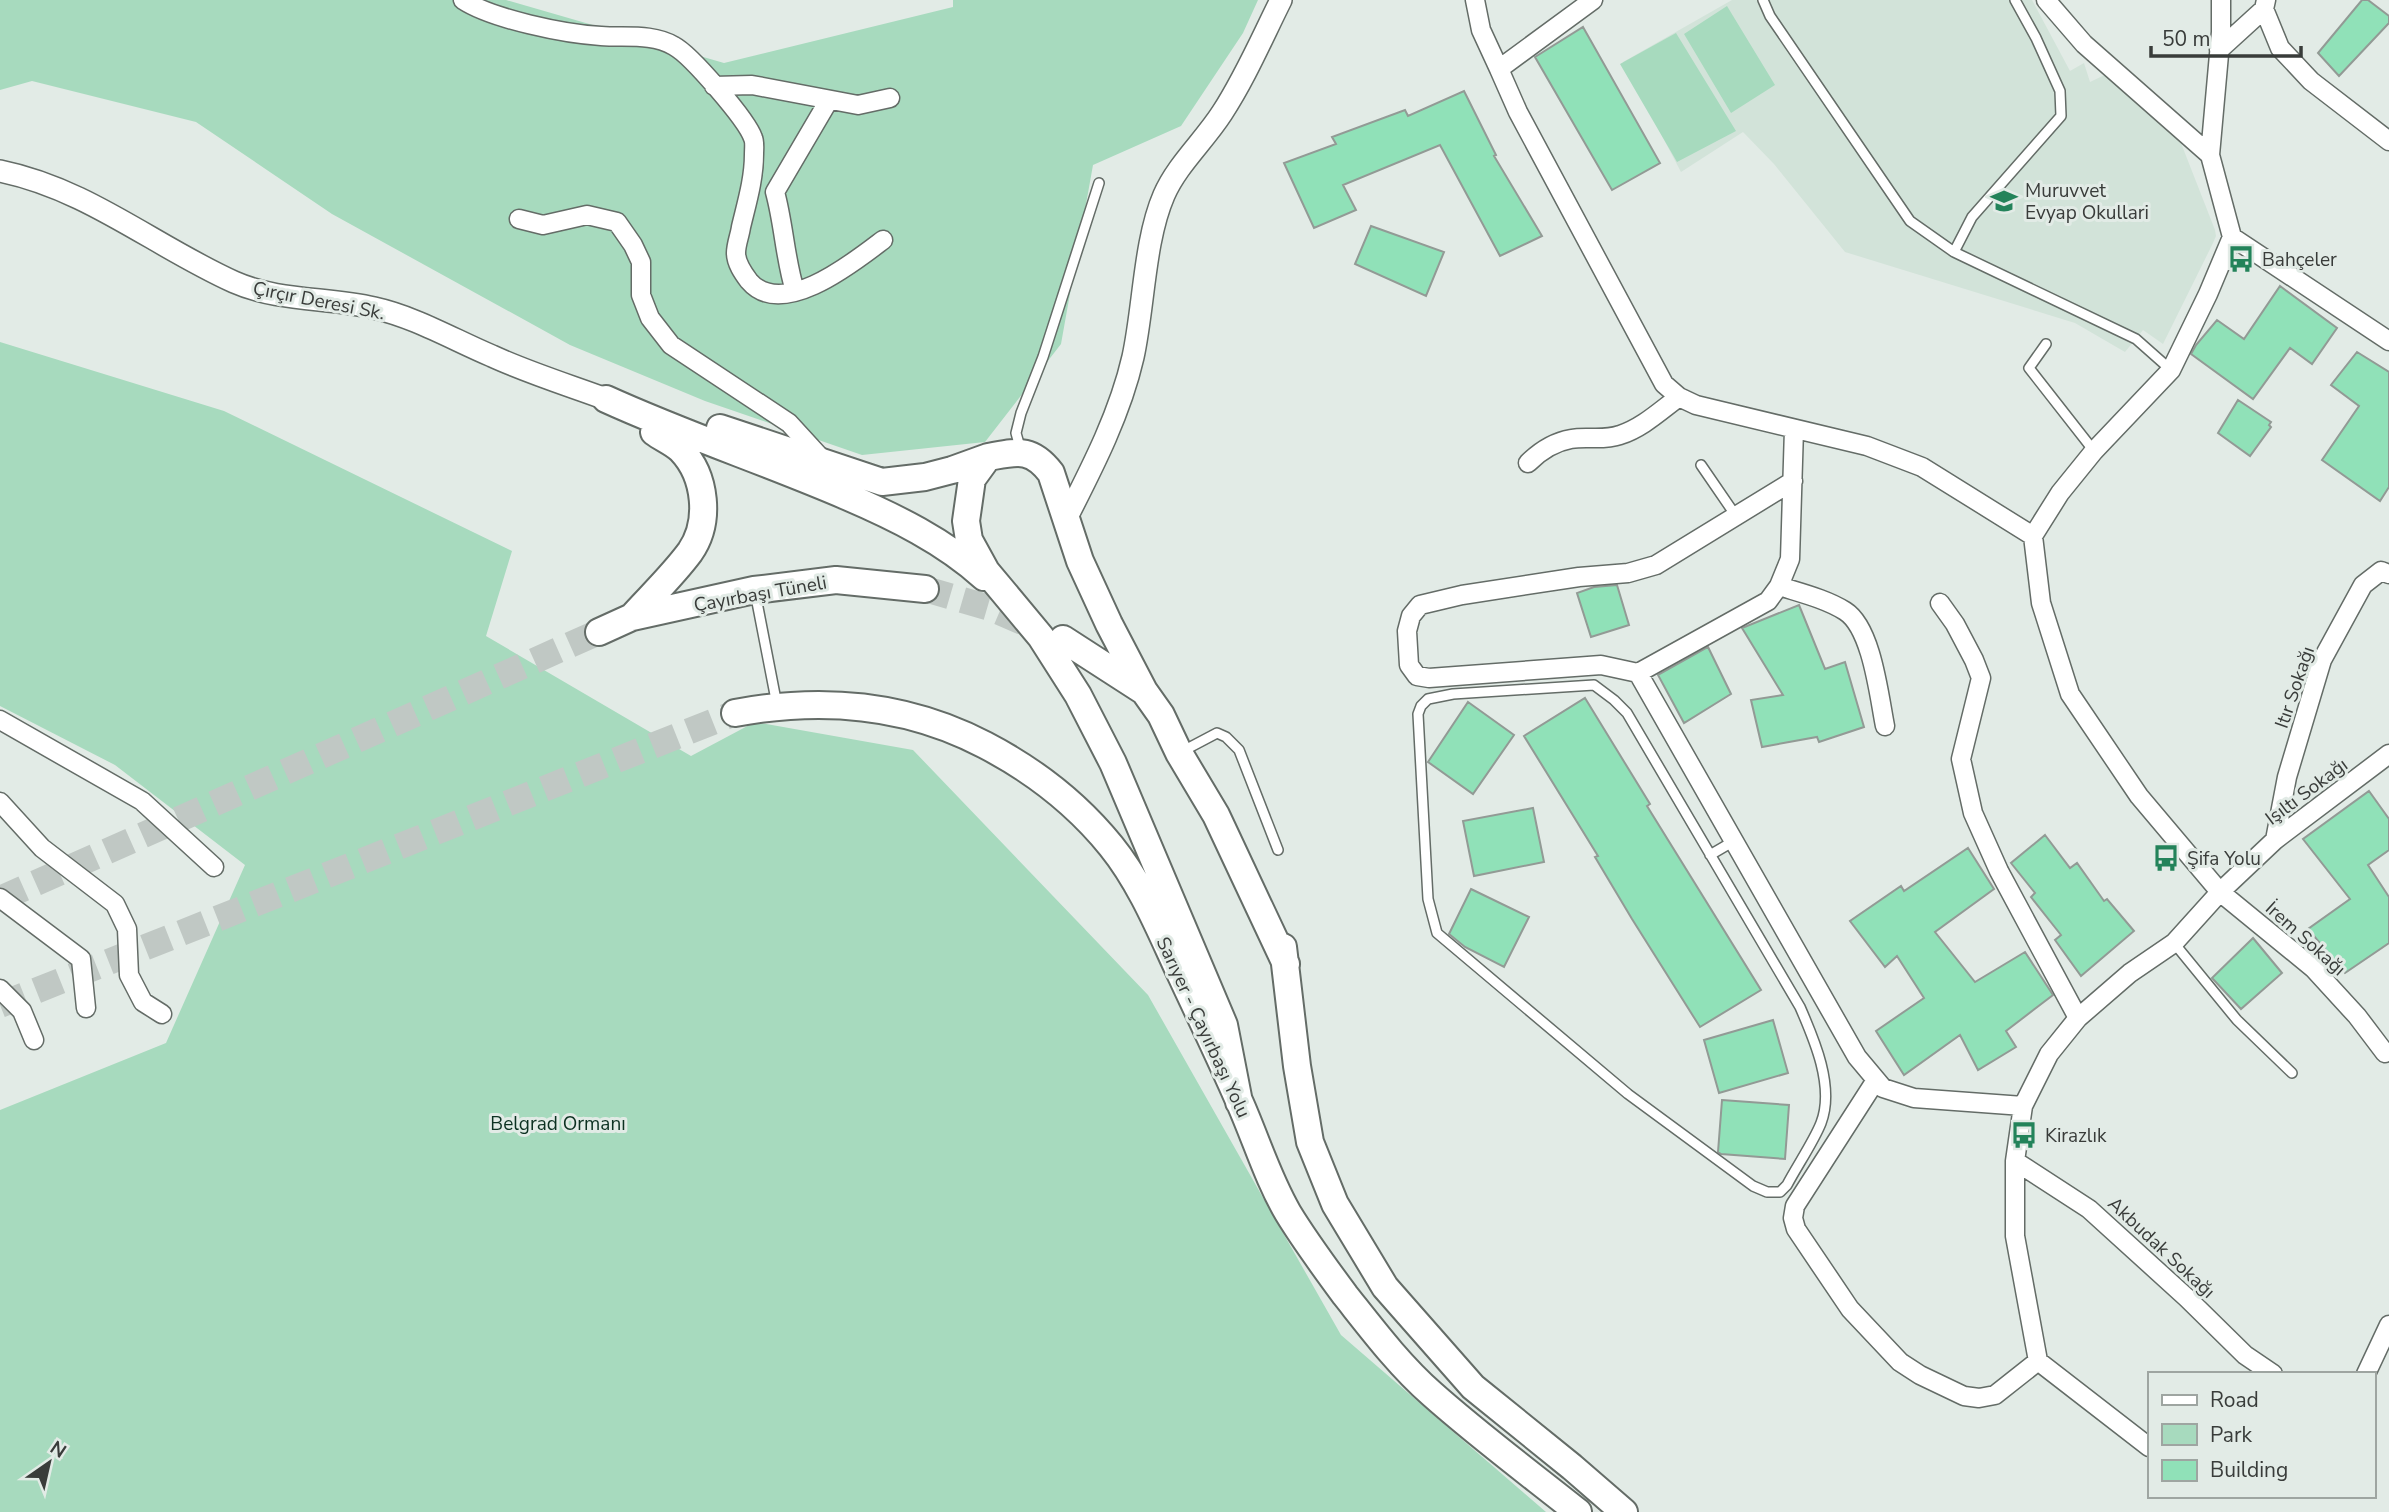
<svg xmlns="http://www.w3.org/2000/svg" width="2389" height="1512" viewBox="0 0 2389 1512" font-family="'Nunito Sans',sans-serif">
<style>
.built{fill:#d2e3d9}
.green{fill:#a7dabe}
.building{fill:#90e1b8;stroke:#929a95;stroke-width:2}
.lines{fill:none;stroke-linecap:round;stroke-linejoin:round}
.primary-tunnel{stroke:#c0c8c4;stroke-width:26;stroke-dasharray:26 13;stroke-linecap:butt}
.service-casing{stroke:#646c67;stroke-width:12}
.minor-casing{stroke:#646c67;stroke-width:21}
.tertiary-casing{stroke:#646c67;stroke-width:24}
.primary-casing{stroke:#646c67;stroke-width:30}
.service{stroke:#fff;stroke-width:9}
.minor{stroke:#fff;stroke-width:18}
.tertiary{stroke:#fff;stroke-width:21}
.primary{stroke:#fff;stroke-width:26}
.labels{text-anchor:middle;stroke-width:6;stroke-linejoin:round;paint-order:stroke}
.poi-label{font-size:19px;fill:#393c3a;stroke:#e2ebe6;text-anchor:start}
.street-label{font-size:19px;fill:#393c3a;stroke:#e2ebe6}
.park-label{font-size:19px;fill:#0c3121;stroke:#e2ebe6}
</style>
<rect width="100%" height="100%" fill="#e2ebe6"/>
<!-- built -->
<path class="built" d="M 1732,0 L 2032,0 L 2070,71 L 2084,63 L 2090,82 L 2111,72 L 2179,138 L 2215,230 L 2216,236 L 2213,243 L 2163,344 L 2143,330 L 2125,352 L 2075,323 L 1845,252 L 1774,164 L 1743,132 L 1681,172 L 1623,62 Z"/>
<!-- green -->
<path class="green" d="M 0,0 L 506,0 L 724,63 L 953,7 L 953,0 L 1258,0 L 1243,33 L 1181,126 L 1093,165 L 1061,344 L 985,442 L 862,455 L 705,401 L 570,345 L 332,214 L 196,122 L 32,81 L 0,90 Z
M 1727,6 L 1775,85 L 1731,113 L 1684,34 Z
M 1676,33 L 1736,131 L 1677,162 L 1620,64 Z
M 0,342 L 224,411 L 512,551 L 486,636 L 691,756 L 755,722 L 913,750 L 1148,995 L 1341,1335 L 1546,1512 L 0,1512 L 0,1110 L 166,1043 L 245,865 L 115,765 L 0,706 Z"/>
<!-- building -->
<path class="building" d="M 2362,0 L 2368,0 L 2389,16 L 2389,23 L 2339,76 L 2318,53 Z
M 1583,27 L 1660,163 L 1612,190 L 1535,57 Z
M 1464,91 L 1496,155 L 1494,156 L 1542,236 L 1500,256 L 1440,145 L 1343,185 L 1356,210 L 1314,228 L 1284,163 L 1336,144 L 1332,137 L 1405,110 L 1408,116 Z
M 1371,226 L 1444,252 L 1426,296 L 1355,264 Z
M 2280,286 L 2337,328 L 2312,364 L 2290,348 L 2253,399 L 2191,354 L 2196,345 L 2217,320 L 2244,339 Z
M 2357,352 L 2389,372 L 2389,487 L 2380,501 L 2322,460 L 2359,406 L 2331,385 Z
M 2238,400 L 2271,422 L 2269,425 L 2271,427 L 2250,456 L 2218,433 Z
M 1617,585 L 1629,625 L 1591,637 L 1577,593 L 1594,587 Z
M 1799,605 L 1825,669 L 1845,662 L 1864,727 L 1819,742 L 1817,737 L 1762,747 L 1751,700 L 1783,695 L 1742,628 Z
M 1708,647 L 1731,694 L 1684,723 L 1658,675 Z
M 1585,698 L 1650,804 L 1647,806 L 1761,990 L 1700,1027 L 1632,919 L 1595,857 L 1598,856 L 1524,736 Z
M 1468,702 L 1514,735 L 1473,794 L 1428,762 Z
M 2369,791 L 2389,819 L 2389,850 L 2368,865 L 2389,897 L 2389,943 L 2345,973 L 2308,929 L 2350,899 L 2303,839 Z
M 1533,808 L 1544,862 L 1474,876 L 1463,821 Z
M 2045,835 L 2070,868 L 2077,863 L 2104,901 L 2107,899 L 2134,931 L 2081,976 L 2055,940 L 2061,935 L 2031,897 L 2035,893 L 2011,863 Z
M 1968,848 L 1994,889 L 1935,932 L 1975,982 L 2025,952 L 2053,995 L 2006,1031 L 2016,1047 L 1978,1070 L 1960,1035 L 1904,1075 L 1876,1031 L 1924,998 L 1897,956 L 1885,967 L 1850,921 L 1901,886 L 1904,891 Z
M 1471,889 L 1529,917 L 1504,967 L 1465,947 L 1449,934 Z
M 2253,938 L 2282,973 L 2241,1009 L 2212,978 Z
M 1773,1020 L 1788,1073 L 1719,1093 L 1704,1040 Z
M 1722,1100 L 1789,1105 L 1785,1159 L 1721,1154 L 1718,1152 Z"/>
<g class="lines">
<!-- primary-tunnel -->
<path class="primary-tunnel" d="M 925,589 L 990,608 L 1039,629
M 0,899 L 599,632
M 0,1005 L 735,713"/>
<defs>
<path id="service" d="M 1763,0 L 1770,16 L 1910,221 L 1954,252
M 2015,0 L 2036,38 L 2060,91 L 2061,116 L 1972,217 L 1954,252 L 2136,339 L 2171,370
M 2046,344 L 2029,368 L 2094,451
M 1021,451 L 1016,433 L 1021,413 L 1043,357 L 1099,183
M 1701,465 L 1736,516
M 755,592 L 777,705
M 1594,685 L 1614,700 L 1627,713 L 1800,1007 C 1814,1039 1835,1087 1821,1123 C 1814,1141 1797,1166 1787,1185 L 1780,1192 L 1767,1192 L 1753,1186 L 1628,1094 L 1437,933 L 1428,899 L 1418,714 L 1421,706 L 1428,699 L 1453,694 Z
M 1181,752 L 1217,733 L 1226,737 L 1239,750 L 1278,850
M 1710,855 L 1734,841
M 2174,943 L 2237,1020 L 2292,1073"/>
<path id="minor" d="M 463,0 C 492,19 565,34 601,36 C 625,38 652,33 674,46 C 691,55 747,120 753,138 C 755,142 754,149 754,154 C 754,179 747,202 741,227 C 740,235 736,244 736,253 C 736,263 743,273 749,281 C 782,320 854,262 883,240
M 1475,0 L 1481,30 L 1499,69
M 1593,0 L 1499,69 L 1518,112 L 1664,384 L 1679,397 L 1696,405 L 1867,446 L 1922,467 L 2033,536
M 2046,0 L 2084,44 L 2210,155
M 2221,0 L 2221,32 L 2210,155 L 2232,237 L 2208,294 L 2171,370 L 2094,451 L 2060,493 L 2033,536 L 2041,603 L 2070,694 L 2139,796 L 2220,892 L 2313,968 L 2357,1016 L 2385,1053
M 2264,9 L 2280,48 L 2311,81 L 2389,141
M 2219,50 L 2264,9 L 2266,0
M 714,86 L 752,85 L 858,105 L 890,98
M 519,219 L 543,225 L 587,215 L 617,222 L 633,245 L 641,262 L 641,295 L 650,318 L 671,345 L 789,423 L 822,459
M 2232,237 L 2389,341
M 795,291 C 785,259 784,225 775,192 L 829,100
M 1528,463 C 1540,451 1554,442 1571,439 C 1587,436 1603,441 1620,435 C 1642,428 1660,411 1679,397
M 1793,481 L 1656,565 L 1628,573 L 1579,577 L 1462,595 L 1420,605 L 1411,616 L 1407,631 L 1409,665 L 1417,676 L 1429,678 L 1601,665 L 1638,673 L 1768,601 L 1779,586 L 1790,559 L 1794,429
M 1779,586 C 1801,593 1826,599 1845,611 C 1872,628 1879,696 1885,726
M 1940,603 L 1955,624 L 1974,660 L 1981,678 L 1961,759 L 1973,813 L 1999,871 L 2078,1018
M 1638,673 L 1857,1057 L 1883,1088 L 1914,1098 L 2023,1106
M 0,720 L 142,801 L 214,867
M 0,802 L 42,848 L 115,904 L 127,929 L 129,975 L 143,1002 L 162,1014
M 2275,840 L 2287,777 L 2322,660 L 2363,585 L 2381,571 L 2389,574
M 0,898 L 81,959 L 86,1008
M 0,989 L 22,1011 L 34,1040
M 1876,1080 L 1795,1206 L 1793,1218 L 1796,1229 L 1850,1309 L 1900,1362 L 1920,1375 L 1964,1396 L 1979,1398 L 1995,1395 L 2038,1361
M 2015,1161 L 2089,1209 L 2187,1298 L 2245,1355 L 2273,1374
M 2366,1374 L 2389,1325
M 2149,1447 L 2038,1361 L 2015,1236 L 2015,1161 L 2023,1106 L 2049,1054 L 2078,1018 L 2130,973 L 2174,943 L 2220,892 L 2275,840 L 2389,754"/>
<path id="tertiary" d="M 0,171 C 88,189 154,246 234,282 C 279,302 328,297 374,308 C 415,317 454,340 492,356 C 529,373 568,385 606,399
M 1066,519 C 1092,468 1120,414 1133,357 C 1144,307 1144,241 1164,195 C 1177,165 1204,141 1222,113 C 1245,78 1262,38 1281,0"/>
<path id="primary" d="M 606,399 C 685,435 767,462 846,496 C 895,517 944,541 984,577
M 720,428 L 882,482 L 925,477 L 952,470 L 988,457
M 632,617 C 651,596 673,575 690,552 C 711,522 706,476 681,450 C 674,443 662,438 654,432
M 599,632 L 632,617 L 754,590 L 836,580 L 925,589
M 1063,639 L 1142,690
M 735,713 C 821,697 907,704 985,745 C 1033,770 1077,804 1111,846 C 1141,883 1160,930 1180,973 C 1200,1016 1221,1059 1240,1103 C 1256,1139 1268,1179 1288,1213 C 1305,1241 1325,1268 1345,1295 C 1372,1329 1399,1365 1432,1394 C 1478,1435 1529,1473 1578,1512
M 1283,947 L 1297,1066 L 1310,1142 L 1335,1204 L 1385,1287 L 1473,1387 L 1572,1467 L 1624,1512
M 1239,1102 L 1224,1025 L 1113,763 L 1078,695 L 1041,637 L 986,571 L 969,540 L 966,521 L 972,479 L 988,457 C 1017,452 1031,447 1051,473 L 1080,561 L 1109,624 L 1144,691 L 1161,715 L 1179,753 L 1216,815 L 1286,964"/>
</defs>
<!-- service casing -->
<use href="#service" class="service-casing"/>
<!-- minor casing -->
<use href="#minor" class="minor-casing"/>
<!-- tertiary casing -->
<use href="#tertiary" class="tertiary-casing"/>
<!-- primary casing -->
<use href="#primary" class="primary-casing"/>
<!-- service -->
<use href="#service" class="service"/>
<!-- minor -->
<use href="#minor" class="minor"/>
<!-- tertiary -->
<use href="#tertiary" class="tertiary"/>
<!-- primary -->
<use href="#primary" class="primary"/>
</g>
<!-- icons -->
<defs>
<symbol id="school-bare" viewBox="-9 -9 18 18"><path d="M0-5L7-2L0 1L-7-2ZM-4 1L0 2.5L4 1V4Q0 6-4 4Z" fill="#23835a" stroke="#e2ebe6" stroke-width="2.5" paint-order="stroke"/></symbol>
<symbol id="bus-bare" viewBox="-9 -9 18 18"><path d="M-5-6H5V4H4V6H2V4H-2V6H-4V4H-5ZM-3.5-4V0h7V-4ZM-3.5 1.2v1.5H-2V1.2ZM2 1.2v1.5H3.5V1.2Z" fill="#23835a" stroke="#e2ebe6" stroke-width="2.5" paint-order="stroke"/></symbol>
</defs>
<g fill-rule="evenodd">
<use href="#school-bare" x="1985" y="182" width="38" height="38"/>
<use href="#bus-bare" x="2222" y="240" width="38" height="38"/>
<use href="#bus-bare" x="2147" y="839" width="38" height="38"/>
<use href="#bus-bare" x="2005" y="1116" width="38" height="38"/>
</g>
<g class="labels">
<!-- poi labels -->
<g class="poi-label">
<text x="2025" y="197">Muruvvet<tspan x="2025" dy="22">Evyap Okullari</tspan></text>
<text x="2262" y="266">Bahçeler</text>
<text x="2187" y="865">Şifa Yolu</text>
<text x="2045" y="1142">Kirazlık</text>
</g>
<!-- street labels -->
<g class="street-label">
<text transform="translate(319 300) rotate(11)" y="7">Çırçır Deresi Sk.</text>
<text transform="translate(760 593) rotate(-10)" y="7">Çayırbaşı Tüneli</text>
<text transform="translate(2294 687) rotate(-71)" y="7">Itır Sokağı</text>
<text transform="translate(2306 791) rotate(-37)" y="7">Işıltı Sokağı</text>
<text transform="translate(2306 938) rotate(42)" y="7">İrem Sokağı</text>
<text transform="translate(1204 1027) rotate(65)" y="7">Sarıyer - Çayırbaşı Yolu</text>
<text transform="translate(2162 1247) rotate(43)" y="7">Akbudak Sokağı</text>
</g>
<!-- park labels -->
<g class="park-label">
<text x="558" y="1130">Belgrad Ormanı</text>
</g>
</g>
<!-- legend -->
<rect x="2148" y="1372" width="228" height="126" fill="#e2ebe6" stroke="#9ea5a1" stroke-width="2"/>
<rect x="2162" y="1395" width="35" height="10" fill="#ffffff" stroke="#9ea5a1" stroke-width="2"/>
<text x="2210" y="1407" font-size="21" fill="#393c3a">Road</text>
<rect x="2162" y="1424" width="35" height="21" fill="#a7dabe" stroke="#9ea5a1" stroke-width="2"/>
<text x="2210" y="1442" font-size="21" fill="#393c3a">Park</text>
<rect x="2162" y="1460" width="35" height="21" fill="#90e1b8" stroke="#9ea5a1" stroke-width="2"/>
<text x="2210" y="1477" font-size="21" fill="#393c3a">Building</text>
<!-- north arrow -->
<g transform="translate(49 1463) rotate(34)" stroke="#e2ebe6" stroke-width="5" paint-order="stroke">
<path d="M0-5L12 26L0 18L-12 26Z" fill="#393c3a"/>
<text y="-10" font-size="19" font-weight="bold" text-anchor="middle" fill="#393c3a">N</text>
</g>
<!-- scale -->
<path d="M2151 46v10h150v-10" fill="none" stroke="#393c3a" stroke-width="3.5"/>
<text x="2162" y="46" font-size="21" fill="#393c3a" stroke="#e2ebe6" stroke-width="5" paint-order="stroke">50 m</text>
</svg>
